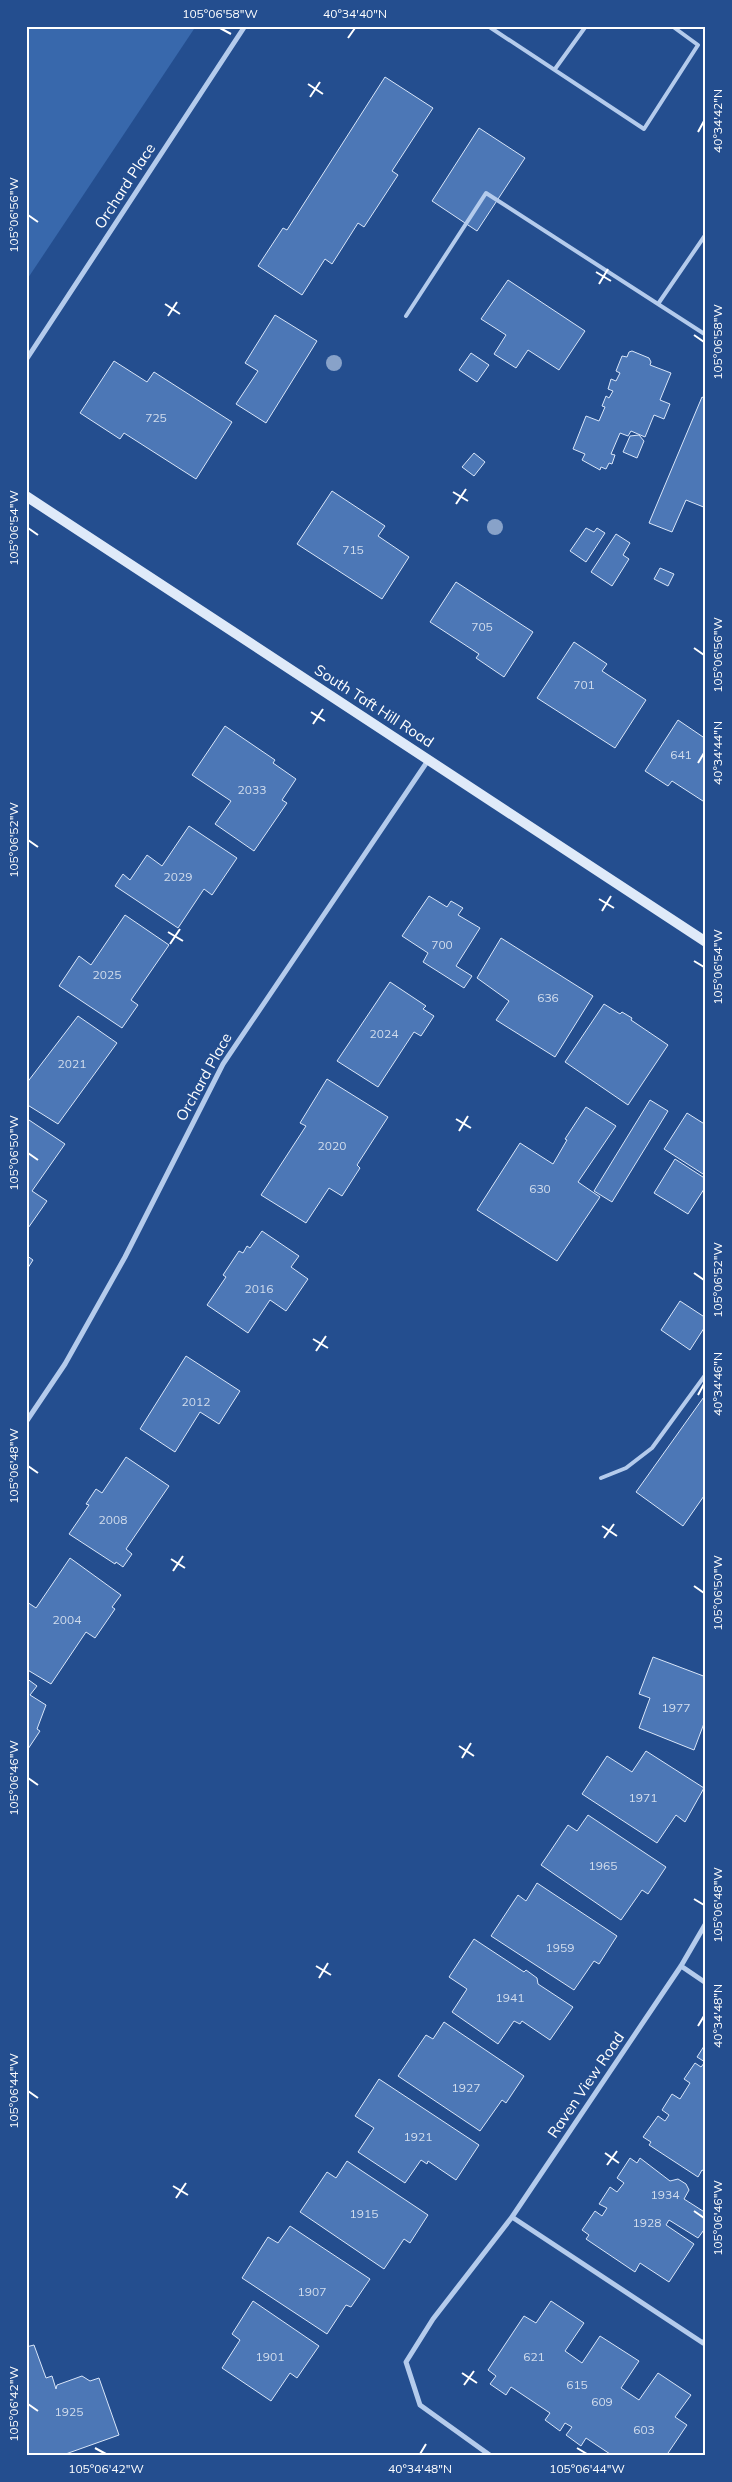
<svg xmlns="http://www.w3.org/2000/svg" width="732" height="2482" viewBox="0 0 732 2482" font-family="Mulish,sans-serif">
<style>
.green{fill:#3868ac}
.building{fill:#4c77b6;stroke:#d9e6f9}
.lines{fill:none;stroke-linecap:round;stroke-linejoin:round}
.lane{stroke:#b4cbec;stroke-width:4}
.street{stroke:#b4cbec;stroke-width:5}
.secondary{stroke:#dfeaf9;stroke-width:10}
.tree{fill:#88a2c9}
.ticks{fill:none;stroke:#fff;stroke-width:2}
.labels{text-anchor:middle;stroke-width:4.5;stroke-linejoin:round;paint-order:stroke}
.number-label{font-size:12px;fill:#d2dded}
.street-label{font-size:15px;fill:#fff;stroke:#244e8f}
.neatline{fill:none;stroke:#fff;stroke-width:2}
.ticks-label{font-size:12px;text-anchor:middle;fill:#fff}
</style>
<rect width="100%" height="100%" fill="#244e8f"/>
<!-- green -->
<path class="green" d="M 26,26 L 196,26 L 26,281 Z"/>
<!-- building -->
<path class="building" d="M 385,77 L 433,108 L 392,171 L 398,175 L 364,227 L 358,223 L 332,264 L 325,259 L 302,295 L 258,266 L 283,228 L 287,230 Z
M 479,128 L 525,158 L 477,231 L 432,201 Z
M 508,280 L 585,331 L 559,370 L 528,350 L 516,368 L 494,354 L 506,335 L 481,319 Z
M 275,315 L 317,341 L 266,423 L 236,404 L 258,371 L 245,363 Z
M 632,351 L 649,358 L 651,362 L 650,365 L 671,373 L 660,400 L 670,404 L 664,419 L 654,415 L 645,437 L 631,431 L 628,436 L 620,433 L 611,454 L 615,455 L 612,464 L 609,463 L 606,469 L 601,467 L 600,470 L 582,460 L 585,454 L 573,449 L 586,416 L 599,421 L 605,407 L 602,406 L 606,396 L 609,398 L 613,391 L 608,389 L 611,379 L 616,381 L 620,373 L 616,371 L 622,356 L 627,357 L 629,352 Z
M 471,353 L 489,365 L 477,382 L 459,370 Z
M 114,361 L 147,382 L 154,372 L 232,422 L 196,479 L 124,433 L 120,439 L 80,413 Z
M 702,397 L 706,399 L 706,508 L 686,500 L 672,532 L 649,523 Z
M 639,435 L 644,441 L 637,458 L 623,452 L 630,436 Z
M 474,453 L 485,462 L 474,476 L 462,467 Z
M 332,491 L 385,526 L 378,536 L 409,557 L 382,599 L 297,544 Z
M 586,528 L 594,532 L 597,528 L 605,533 L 586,562 L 570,551 Z
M 616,534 L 630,543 L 623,555 L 629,559 L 612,586 L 591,572 Z
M 660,568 L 674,574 L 668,586 L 654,579 Z
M 456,582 L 533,632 L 504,677 L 476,658 L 479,654 L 430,622 Z
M 574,642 L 607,664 L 602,671 L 646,700 L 615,748 L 537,698 Z
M 678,720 L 706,739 L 706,803 L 672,781 L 668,786 L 645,771 Z
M 225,726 L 275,760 L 273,763 L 296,779 L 282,800 L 287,803 L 254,851 L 215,824 L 231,801 L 192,775 Z
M 189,826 L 237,858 L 212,895 L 204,889 L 178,928 L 115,886 L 123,874 L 130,880 L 147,855 L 162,866 Z
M 429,896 L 447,907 L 451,901 L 463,908 L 458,915 L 480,928 L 456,966 L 472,976 L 464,988 L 423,962 L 428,953 L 402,936 Z
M 125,915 L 169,945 L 131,1000 L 138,1005 L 122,1028 L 59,986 L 79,956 L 91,965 Z
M 501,938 L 593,996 L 555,1057 L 496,1020 L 509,1001 L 477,978 Z
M 390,982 L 426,1006 L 423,1009 L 434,1016 L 421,1036 L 414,1032 L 378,1087 L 337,1061 Z
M 604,1004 L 620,1014 L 622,1012 L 632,1018 L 631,1020 L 668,1045 L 628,1105 L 565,1062 Z
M 78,1016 L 117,1043 L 58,1124 L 26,1104 L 26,1084 Z
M 327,1079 L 388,1117 L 357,1165 L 360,1168 L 342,1196 L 329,1188 L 306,1223 L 261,1195 L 306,1126 L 300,1123 Z
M 650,1100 L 668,1111 L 612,1202 L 594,1191 Z
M 586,1107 L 616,1126 L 578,1182 L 600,1197 L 557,1261 L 477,1210 L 520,1143 L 553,1164 L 567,1140 L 565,1139 Z
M 687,1113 L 706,1125 L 706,1169 L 703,1174 L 664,1149 Z
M 26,1118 L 65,1144 L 32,1191 L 47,1201 L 26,1231 Z
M 675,1159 L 706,1179 L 706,1186 L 688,1214 L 654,1193 Z
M 262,1231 L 299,1256 L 291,1267 L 308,1279 L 286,1311 L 270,1300 L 248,1333 L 207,1305 L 226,1277 L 223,1275 L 239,1251 L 243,1253 L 247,1246 L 250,1248 Z
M 26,1255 L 33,1260 L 26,1271 Z
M 680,1301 L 706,1318 L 706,1325 L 690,1350 L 661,1330 Z
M 186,1356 L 240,1391 L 219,1424 L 200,1412 L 175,1452 L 140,1429 Z
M 706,1394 L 706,1493 L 683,1526 L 636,1492 Z
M 126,1457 L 169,1486 L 126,1549 L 132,1554 L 123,1567 L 116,1562 L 115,1564 L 69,1534 L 89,1505 L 86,1504 L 96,1489 L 102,1493 Z
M 70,1558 L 121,1595 L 112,1607 L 115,1609 L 95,1638 L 86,1632 L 51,1684 L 26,1669 L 26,1604 L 27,1602 L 36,1608 Z
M 653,1657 L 706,1677 L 706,1718 L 694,1750 L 639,1728 L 650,1698 L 639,1694 Z
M 26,1678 L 37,1686 L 30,1695 L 46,1705 L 37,1729 L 40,1731 L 26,1752 Z
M 646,1751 L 704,1788 L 685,1822 L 676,1815 L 657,1843 L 582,1794 L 607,1756 L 632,1772 Z
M 588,1815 L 666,1867 L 648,1894 L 642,1890 L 621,1920 L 541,1865 L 568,1825 L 577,1831 Z
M 537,1883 L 617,1936 L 599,1964 L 594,1961 L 574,1990 L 491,1936 L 518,1895 L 526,1901 Z
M 474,1939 L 524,1972 L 526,1970 L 537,1978 L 538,1984 L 573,2007 L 550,2040 L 522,2021 L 520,2024 L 514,2021 L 498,2044 L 452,2012 L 467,1989 L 449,1977 Z
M 444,2022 L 524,2076 L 506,2103 L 502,2100 L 480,2131 L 398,2076 L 426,2035 L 433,2039 Z
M 706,2043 L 706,2172 L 702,2170 L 698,2177 L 649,2145 L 651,2142 L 643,2137 L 658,2116 L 665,2121 L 669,2115 L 662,2110 L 672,2094 L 680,2099 L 690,2083 L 684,2079 L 695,2063 L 701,2067 L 705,2062 L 697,2057 Z
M 379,2079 L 479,2145 L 456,2180 L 428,2161 L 427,2164 L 421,2160 L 405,2183 L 358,2152 L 374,2128 L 355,2116 Z
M 630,2158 L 637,2163 L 640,2158 L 670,2181 L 678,2179 L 686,2184 L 689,2190 L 684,2199 L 706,2213 L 706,2227 L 698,2238 L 669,2220 L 666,2225 L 694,2244 L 669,2282 L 640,2263 L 635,2272 L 586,2239 L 589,2235 L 582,2230 L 595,2211 L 602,2216 L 607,2208 L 599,2204 L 610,2187 L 617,2192 L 624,2183 L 617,2178 Z
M 347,2161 L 428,2215 L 410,2243 L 404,2239 L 384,2269 L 300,2212 L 327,2172 L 336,2178 Z
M 290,2226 L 370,2279 L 351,2307 L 346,2305 L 327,2334 L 242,2278 L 268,2237 L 278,2243 Z
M 253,2301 L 319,2346 L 297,2378 L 290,2373 L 271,2401 L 222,2368 L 240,2340 L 232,2334 Z
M 551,2301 L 584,2323 L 565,2351 L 582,2363 L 600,2336 L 639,2361 L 621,2388 L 639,2400 L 658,2373 L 691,2395 L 675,2417 L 687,2425 L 666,2456 L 613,2456 L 586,2438 L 581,2446 L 566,2435 L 572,2427 L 565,2423 L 560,2431 L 545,2420 L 550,2413 L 511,2387 L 506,2395 L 490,2384 L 496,2376 L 488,2370 L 524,2316 L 536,2323 Z
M 34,2345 L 46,2378 L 52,2376 L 56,2389 L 57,2385 L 82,2376 L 90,2381 L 99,2378 L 119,2435 L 60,2456 L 28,2456 L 26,2347 Z"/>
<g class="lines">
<!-- lane -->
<path class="lane" d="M 488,26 L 644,129 L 698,45 L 672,26
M 555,69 L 586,26
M 658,304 L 706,234
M 406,316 L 486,193 L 706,335
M 601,1478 L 626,1468 L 652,1448 L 706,1374"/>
<!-- street -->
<path class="street" d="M 26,360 L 245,26
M 26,1422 L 65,1364 L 125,1257 L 223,1064 L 429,759
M 681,1966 L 706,1983
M 512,2217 L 703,2343 L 706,2339
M 491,2456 L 420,2405 L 406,2362 L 433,2319 L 512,2217 L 681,1966 L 706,1923"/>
<!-- secondary -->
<path class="secondary" d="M 26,496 L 706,942"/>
</g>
<!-- trees -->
<g class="tree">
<circle cx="334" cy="363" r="8"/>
<circle cx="495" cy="527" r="8"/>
</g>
<!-- ticks -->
<path class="ticks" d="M 220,28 L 231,34M 348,38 L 355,28M 308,84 L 323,94M 310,97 L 320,82M 698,132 L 704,121M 28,215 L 38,222M 596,272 L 611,281M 599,284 L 608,269M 165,304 L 180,314M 168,316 L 177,302M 694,335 L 704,342M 453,492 L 468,501M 456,504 L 466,489M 28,528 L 38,535M 694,648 L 704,655M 311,712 L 325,721M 313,724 L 323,709M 698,763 L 704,753M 28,840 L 38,847M 599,899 L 614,908M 602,911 L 611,896M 168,932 L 183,941M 170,944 L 180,929M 694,961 L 704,967M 456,1119 L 471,1128M 459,1131 L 468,1116M 28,1153 L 38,1160M 694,1273 L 704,1280M 313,1339 L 328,1348M 316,1351 L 326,1336M 698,1395 L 704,1384M 28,1466 L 38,1473M 602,1526 L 617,1536M 604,1538 L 614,1524M 171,1559 L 185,1568M 173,1571 L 183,1556M 694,1586 L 704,1593M 459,1746 L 474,1756M 462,1758 L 471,1743M 28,1778 L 38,1785M 694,1899 L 704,1905M 316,1966 L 331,1975M 319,1978 L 328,1963M 698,2026 L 704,2016M 28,2091 L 38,2098M 605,2153 L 619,2163M 607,2165 L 617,2151M 173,2186 L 188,2195M 176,2198 L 186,2183M 694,2211 L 704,2218M 462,2373 L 477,2383M 464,2385 L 474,2371M 28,2404 L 38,2411M 95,2448 L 106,2454M 577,2448 L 587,2454M 420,2454 L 426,2444"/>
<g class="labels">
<!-- number labels -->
<g class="number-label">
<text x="156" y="422">725</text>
<text x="353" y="554">715</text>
<text x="482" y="631">705</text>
<text x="584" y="689">701</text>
<text x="681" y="759">641</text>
<text x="252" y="794">2033</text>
<text x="178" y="881">2029</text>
<text x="442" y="949">700</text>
<text x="107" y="979">2025</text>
<text x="548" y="1002">636</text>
<text x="384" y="1038">2024</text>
<text x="72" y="1068">2021</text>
<text x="332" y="1150">2020</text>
<text x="540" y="1193">630</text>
<text x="259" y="1293">2016</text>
<text x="196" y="1406">2012</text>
<text x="113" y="1524">2008</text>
<text x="67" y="1624">2004</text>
<text x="676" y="1712">1977</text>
<text x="643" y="1802">1971</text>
<text x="603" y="1870">1965</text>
<text x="560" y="1952">1959</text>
<text x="510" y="2002">1941</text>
<text x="466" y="2092">1927</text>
<text x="418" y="2141">1921</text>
<text x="665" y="2199">1934</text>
<text x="364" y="2218">1915</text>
<text x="647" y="2227">1928</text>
<text x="312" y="2296">1907</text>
<text x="270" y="2361">1901</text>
<text x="534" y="2361">621</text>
<text x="577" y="2389">615</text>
<text x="602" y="2406">609</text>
<text x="69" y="2416">1925</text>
<text x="644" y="2434">603</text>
</g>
<!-- street labels -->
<g class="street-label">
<text transform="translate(125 186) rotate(-57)" y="5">Orchard Place</text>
<text transform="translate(374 706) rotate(33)" y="5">South Taft Hill Road</text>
<text transform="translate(204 1077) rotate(-61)" y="5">Orchard Place</text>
<text transform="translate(586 2085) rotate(-56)" y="5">Raven View Road</text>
</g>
</g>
<!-- border -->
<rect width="732" height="2482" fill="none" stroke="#244e8f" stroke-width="55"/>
<rect x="28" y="28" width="676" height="2426" class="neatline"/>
<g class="ticks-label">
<text x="220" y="18">105°06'58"W</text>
<text x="355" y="18">40°34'40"N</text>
<text transform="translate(718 121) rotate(-90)" y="4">40°34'42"N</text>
<text transform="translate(14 215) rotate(-90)" y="4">105°06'56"W</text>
<text transform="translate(718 342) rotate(-90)" y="4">105°06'58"W</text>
<text transform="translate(14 528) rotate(-90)" y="4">105°06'54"W</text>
<text transform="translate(718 655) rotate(-90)" y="4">105°06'56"W</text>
<text transform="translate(718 753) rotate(-90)" y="4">40°34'44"N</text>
<text transform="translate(14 840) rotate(-90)" y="4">105°06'52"W</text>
<text transform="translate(718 967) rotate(-90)" y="4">105°06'54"W</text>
<text transform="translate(14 1153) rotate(-90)" y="4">105°06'50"W</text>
<text transform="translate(718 1280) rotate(-90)" y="4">105°06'52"W</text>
<text transform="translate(718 1384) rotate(-90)" y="4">40°34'46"N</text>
<text transform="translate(14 1466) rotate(-90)" y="4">105°06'48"W</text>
<text transform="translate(718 1593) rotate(-90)" y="4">105°06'50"W</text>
<text transform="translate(14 1778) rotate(-90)" y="4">105°06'46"W</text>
<text transform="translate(718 1905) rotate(-90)" y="4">105°06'48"W</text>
<text transform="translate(718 2016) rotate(-90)" y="4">40°34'48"N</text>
<text transform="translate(14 2091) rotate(-90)" y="4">105°06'44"W</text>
<text transform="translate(718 2218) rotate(-90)" y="4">105°06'46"W</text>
<text transform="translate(14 2404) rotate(-90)" y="4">105°06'42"W</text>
<text x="106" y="2473">105°06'42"W</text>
<text x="420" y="2473">40°34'48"N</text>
<text x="587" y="2473">105°06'44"W</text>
</g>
</svg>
